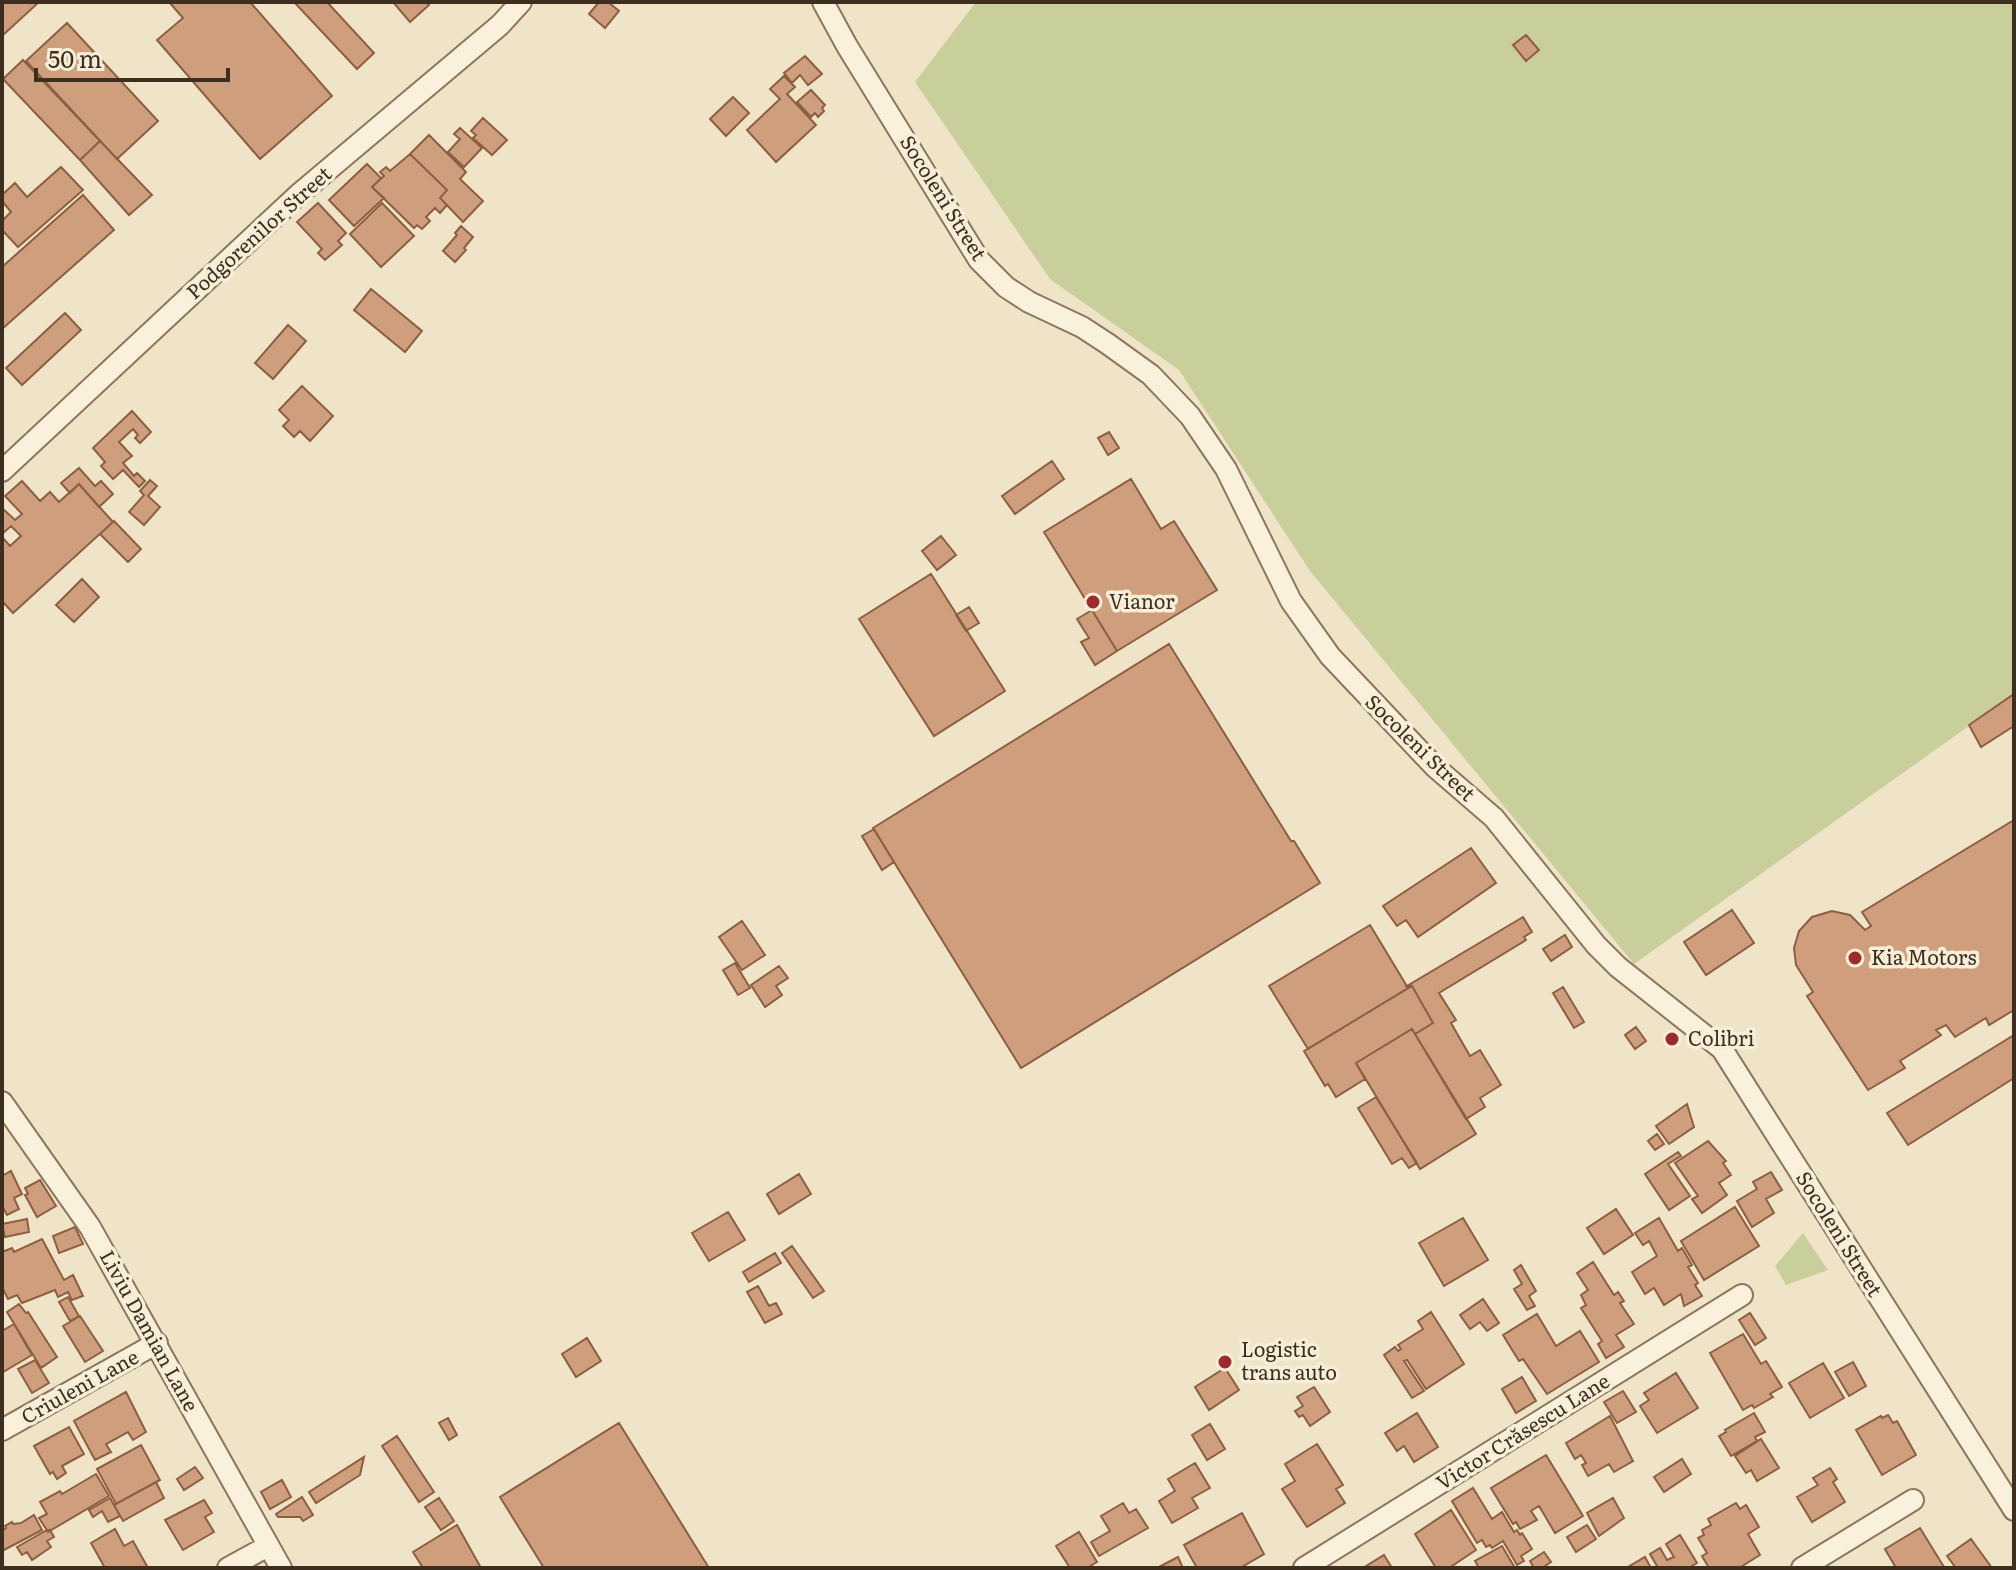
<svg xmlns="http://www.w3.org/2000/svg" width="2016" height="1570" viewBox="0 0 2016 1570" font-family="Literata,serif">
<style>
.green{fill:#c9cf9b}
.building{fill:#cf9f7d;stroke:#8d5f41;stroke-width:2}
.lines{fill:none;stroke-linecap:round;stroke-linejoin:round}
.street-casing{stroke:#8d765c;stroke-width:24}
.street{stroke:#faf1dc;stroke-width:20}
.poi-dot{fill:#9e2a2b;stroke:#f7eed8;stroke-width:3}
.labels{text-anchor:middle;stroke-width:7;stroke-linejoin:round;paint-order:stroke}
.street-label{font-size:20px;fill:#3d2e20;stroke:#f7eed8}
.poi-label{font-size:20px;fill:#3d2e20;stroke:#f7eed8;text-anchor:start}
</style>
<rect width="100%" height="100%" fill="#f0e4c8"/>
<!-- green -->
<path class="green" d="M 976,2 L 2014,2 L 2014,694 L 1634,964 L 1310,571 L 1179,370 L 1050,279 L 915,82 Z
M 1803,1233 L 1828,1270 L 1786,1285 L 1775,1266 Z"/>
<!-- building -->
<path class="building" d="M 2,2 L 39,2 L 2,36 Z
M 169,2 L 250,2 L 332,96 L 260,159 L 157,40 L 183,18 Z
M 294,2 L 327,2 L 374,53 L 357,69 Z
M 393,2 L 426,2 L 429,5 L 410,22 Z
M 599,2 L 608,2 L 619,11 L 605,28 L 589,14 Z
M 67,23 L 158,121 L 117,159 L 26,61 Z
M 1526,35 L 1539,50 L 1526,61 L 1513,45 Z
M 805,56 L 822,74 L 808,85 L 800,75 L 792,83 L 784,73 Z
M 23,60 L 100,141 L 80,160 L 3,79 Z
M 784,76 L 795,87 L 787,94 L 816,125 L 776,162 L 747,130 L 780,99 L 770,89 Z
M 811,90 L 825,105 L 822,108 L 824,111 L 818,117 L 815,113 L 811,117 L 797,102 Z
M 733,97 L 749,113 L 726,136 L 710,119 Z
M 483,118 L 507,140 L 492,155 L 473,138 L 476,135 L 471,131 Z
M 460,128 L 482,148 L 464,167 L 448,152 L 460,139 L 454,134 Z
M 429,135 L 466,172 L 460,179 L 483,201 L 463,222 L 440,198 L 447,190 L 410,154 Z
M 100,141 L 152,195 L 129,215 L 80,160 Z
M 410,154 L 447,190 L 440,198 L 447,205 L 440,213 L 435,208 L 426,217 L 430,221 L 422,229 L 417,225 L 414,228 L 372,187 L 384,176 L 380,172 L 386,167 L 390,171 Z
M 367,164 L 381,178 L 372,187 L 384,198 L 354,226 L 329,200 Z
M 61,167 L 83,190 L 18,247 L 2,230 L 2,221 L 11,212 L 2,201 L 2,195 L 15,183 L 27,197 Z
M 83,195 L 114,230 L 2,329 L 2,267 Z
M 318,203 L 346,233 L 338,241 L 342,245 L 325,260 L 318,253 L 322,249 L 297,222 Z
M 382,203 L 414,236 L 381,267 L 350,234 Z
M 461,226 L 473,237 L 464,248 L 466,250 L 455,262 L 443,251 L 457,235 L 455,233 Z
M 371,289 L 422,331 L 405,352 L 354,310 Z
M 65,313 L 81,330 L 22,385 L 6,368 Z
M 288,325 L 306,341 L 273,379 L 255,363 Z
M 302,386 L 333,416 L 310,441 L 300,431 L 294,437 L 283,426 L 289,420 L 279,410 Z
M 132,411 L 151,432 L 140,443 L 135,438 L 138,435 L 133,429 L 119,442 L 132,456 L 123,463 L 134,476 L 137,473 L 145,481 L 139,487 L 123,470 L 113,479 L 101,466 L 105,462 L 93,448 Z
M 1109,432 L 1119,448 L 1108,455 L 1098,438 Z
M 1052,461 L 1064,479 L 1015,514 L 1002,496 Z
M 79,468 L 95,486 L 101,481 L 113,494 L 99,507 L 79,484 L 70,493 L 61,483 Z
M 1131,479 L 1161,529 L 1174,521 L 1217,590 L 1117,651 L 1044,532 Z
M 150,480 L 157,486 L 148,496 L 160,507 L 144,525 L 129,512 L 144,495 L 140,491 Z
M 22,481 L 40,501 L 50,492 L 59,502 L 79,484 L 113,522 L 13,613 L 2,601 L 2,537 L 10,546 L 21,536 L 11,526 L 2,534 L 2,508 L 15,520 L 22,514 L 5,496 Z
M 114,521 L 141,549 L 128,562 L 100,534 Z
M 941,536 L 956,555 L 937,570 L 922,551 Z
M 931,574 L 1005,691 L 934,736 L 859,619 Z
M 82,579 L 99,597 L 74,622 L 56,605 Z
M 969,607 L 979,623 L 966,631 L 956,615 Z
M 1092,610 L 1117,651 L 1095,665 L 1081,642 L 1089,638 L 1077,619 Z
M 1169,644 L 1291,841 L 1294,841 L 1320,883 L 1021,1068 L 873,828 Z
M 2014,694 L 2014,726 L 1981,747 L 1969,725 Z
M 2014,820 L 2014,1010 L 1989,1025 L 1986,1018 L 1955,1037 L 1946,1025 L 1936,1030 L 1941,1035 L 1900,1061 L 1905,1068 L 1868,1090 L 1807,996 L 1813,992 L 1796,965 L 1794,948 L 1799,931 L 1812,917 L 1832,911 L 1850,915 L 1865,930 L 1871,926 L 1862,912 Z
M 874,829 L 894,862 L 882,870 L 862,836 Z
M 1471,848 L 1496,883 L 1418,937 L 1406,920 L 1397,926 L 1383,906 Z
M 1732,910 L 1754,943 L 1706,975 L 1684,942 Z
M 1523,917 L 1532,932 L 1524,937 L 1526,940 L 1439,993 L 1456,1020 L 1451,1023 L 1470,1056 L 1480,1050 L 1501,1085 L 1480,1098 L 1485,1107 L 1466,1119 L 1415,1034 L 1433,1023 L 1412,986 L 1407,986 Z
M 742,921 L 765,955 L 742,970 L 719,937 Z
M 1370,925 L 1408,988 L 1308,1049 L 1269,986 Z
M 1565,935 L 1572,947 L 1551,961 L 1543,949 Z
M 735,963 L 750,988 L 738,995 L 723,970 Z
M 779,966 L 788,978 L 776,986 L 782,995 L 765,1007 L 751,985 Z
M 1412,986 L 1433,1023 L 1415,1034 L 1412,1029 L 1356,1063 L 1365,1079 L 1336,1097 L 1328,1084 L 1325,1086 L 1304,1051 Z
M 1563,987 L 1584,1022 L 1574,1028 L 1553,993 Z
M 1636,1027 L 1646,1041 L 1635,1049 L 1625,1035 Z
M 1412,1029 L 1476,1134 L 1420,1169 L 1356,1063 Z
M 2014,1035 L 2014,1078 L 1908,1145 L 1887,1113 Z
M 1376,1097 L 1417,1163 L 1409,1168 L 1402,1158 L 1392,1164 L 1358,1108 Z
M 1687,1104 L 1694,1127 L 1669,1144 L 1656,1126 Z
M 1657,1134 L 1664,1144 L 1655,1150 L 1648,1141 Z
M 1708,1141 L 1726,1161 L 1723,1163 L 1731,1175 L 1719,1183 L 1727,1195 L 1702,1213 L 1692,1199 L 1698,1196 L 1675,1163 Z
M 1678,1152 L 1681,1156 L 1668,1164 L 1690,1196 L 1669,1210 L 1645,1174 Z
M 11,1171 L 22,1194 L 14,1198 L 19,1209 L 7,1215 L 2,1206 L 2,1176 Z
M 1771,1172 L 1782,1190 L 1766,1199 L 1774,1213 L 1752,1227 L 1737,1201 L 1757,1189 L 1753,1182 Z
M 799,1174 L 811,1194 L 779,1214 L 767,1194 Z
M 40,1180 L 56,1206 L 37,1217 L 25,1195 L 28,1194 L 25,1188 Z
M 1735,1207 L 1759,1246 L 1704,1280 L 1681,1241 Z
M 1616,1209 L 1633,1235 L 1604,1254 L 1587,1228 Z
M 728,1212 L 745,1240 L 709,1261 L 692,1233 Z
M 1463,1218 L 1488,1260 L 1444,1286 L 1419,1243 Z
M 1659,1218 L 1678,1251 L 1682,1248 L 1692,1265 L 1688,1267 L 1698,1283 L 1695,1285 L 1702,1296 L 1684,1306 L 1681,1294 L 1664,1305 L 1654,1288 L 1645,1294 L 1632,1272 L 1657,1256 L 1649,1241 L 1643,1245 L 1635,1233 Z
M 27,1219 L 29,1232 L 5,1237 L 2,1224 Z
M 75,1227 L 83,1244 L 59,1253 L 53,1236 Z
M 42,1239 L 64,1280 L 73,1275 L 83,1296 L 72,1300 L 68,1292 L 58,1297 L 55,1290 L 22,1303 L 17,1295 L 8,1299 L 2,1287 L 2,1252 L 12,1248 L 14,1252 Z
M 792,1246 L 824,1291 L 813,1298 L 782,1253 Z
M 775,1253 L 781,1263 L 749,1282 L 743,1272 Z
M 1593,1262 L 1614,1295 L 1618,1292 L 1624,1301 L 1620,1303 L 1634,1324 L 1616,1335 L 1624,1347 L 1606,1358 L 1598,1344 L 1602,1341 L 1581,1308 L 1586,1305 L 1581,1295 L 1588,1290 L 1577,1273 Z
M 1521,1265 L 1536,1291 L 1529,1296 L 1535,1306 L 1527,1310 L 1514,1289 L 1522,1284 L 1514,1270 Z
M 758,1286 L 769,1306 L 776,1303 L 782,1314 L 765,1323 L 747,1292 Z
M 68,1297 L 79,1316 L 70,1321 L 59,1302 Z
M 1483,1299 L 1499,1323 L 1487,1331 L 1480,1322 L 1470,1329 L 1460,1315 Z
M 19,1304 L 26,1313 L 28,1312 L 57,1357 L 41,1368 L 7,1312 Z
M 1431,1312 L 1464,1364 L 1426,1389 L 1407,1360 L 1404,1361 L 1424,1391 L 1412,1398 L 1384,1355 L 1395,1347 L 1398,1351 L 1401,1349 L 1398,1345 L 1423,1329 L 1418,1321 Z
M 1750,1313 L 1766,1338 L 1755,1345 L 1739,1320 Z
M 1537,1314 L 1556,1346 L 1580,1331 L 1599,1362 L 1547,1394 L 1523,1359 L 1519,1361 L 1503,1335 Z
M 80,1316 L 103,1351 L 85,1362 L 63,1326 Z
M 14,1324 L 32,1355 L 3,1372 L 2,1331 Z
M 1743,1334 L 1761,1364 L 1766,1361 L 1782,1387 L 1770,1394 L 1773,1397 L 1754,1408 L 1752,1405 L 1743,1410 L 1710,1353 Z
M 587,1338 L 601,1361 L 576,1377 L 562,1354 Z
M 35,1360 L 49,1383 L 32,1393 L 18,1369 Z
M 1853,1362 L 1866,1386 L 1849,1396 L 1835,1372 Z
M 1823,1363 L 1844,1398 L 1810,1418 L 1789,1383 Z
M 1225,1368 L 1239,1390 L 1209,1410 L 1195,1387 Z
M 1676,1373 L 1698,1408 L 1657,1433 L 1640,1406 L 1649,1400 L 1644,1393 Z
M 1522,1377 L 1536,1401 L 1516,1413 L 1502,1389 Z
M 1314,1387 L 1330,1412 L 1310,1426 L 1303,1415 L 1299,1417 L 1295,1411 L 1303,1406 L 1297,1397 Z
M 1623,1391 L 1636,1412 L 1617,1423 L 1604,1402 Z
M 126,1392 L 146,1432 L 133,1440 L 128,1432 L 106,1444 L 111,1452 L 95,1460 L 74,1421 Z
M 1417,1413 L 1438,1447 L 1414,1462 L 1404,1446 L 1397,1451 L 1385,1433 Z
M 1754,1413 L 1765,1432 L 1755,1437 L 1757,1441 L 1731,1456 L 1719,1436 L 1726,1432 L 1725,1430 Z
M 1888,1415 L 1893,1423 L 1897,1421 L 1916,1455 L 1882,1475 L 1856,1430 L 1881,1416 L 1882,1418 Z
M 1610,1416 L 1633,1461 L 1614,1472 L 1609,1464 L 1588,1476 L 1582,1465 L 1586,1463 L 1581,1455 L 1575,1459 L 1566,1443 Z
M 448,1418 L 457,1435 L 449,1440 L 439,1423 Z
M 619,1423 L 709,1568 L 544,1568 L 500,1497 Z
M 1210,1424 L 1225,1449 L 1207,1460 L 1192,1435 Z
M 69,1427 L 84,1454 L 62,1466 L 66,1473 L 57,1479 L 53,1472 L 50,1474 L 34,1446 Z
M 397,1436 L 434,1492 L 419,1502 L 382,1446 Z
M 1761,1439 L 1779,1468 L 1757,1481 L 1751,1470 L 1746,1473 L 1735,1456 Z
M 1317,1444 L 1343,1485 L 1336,1489 L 1345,1503 L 1307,1527 L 1282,1489 L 1295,1481 L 1285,1464 Z
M 141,1445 L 160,1480 L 116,1504 L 97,1469 Z
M 1546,1455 L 1583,1516 L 1555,1533 L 1539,1506 L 1531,1511 L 1537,1520 L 1520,1529 L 1516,1522 L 1513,1524 L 1491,1488 Z
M 364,1457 L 360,1475 L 316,1503 L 309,1492 Z
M 1682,1459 L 1691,1474 L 1664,1492 L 1654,1477 Z
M 1195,1463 L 1210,1488 L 1192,1498 L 1198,1508 L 1172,1523 L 1159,1501 L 1175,1491 L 1168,1479 Z
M 195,1467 L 203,1478 L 184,1490 L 177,1479 Z
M 1830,1468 L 1837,1479 L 1833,1482 L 1845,1502 L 1812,1522 L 1797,1497 L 1818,1485 L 1813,1478 Z
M 96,1474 L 109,1496 L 48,1532 L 39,1518 L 47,1514 L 40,1502 L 60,1491 L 62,1494 Z
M 282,1480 L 291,1497 L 270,1509 L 261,1492 Z
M 156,1482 L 164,1498 L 123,1521 L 114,1505 Z
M 1473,1488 L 1492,1519 L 1502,1512 L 1514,1532 L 1517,1530 L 1520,1535 L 1522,1533 L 1532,1549 L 1521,1556 L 1524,1561 L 1517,1565 L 1503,1541 L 1492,1548 L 1490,1545 L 1486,1547 L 1482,1540 L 1477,1543 L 1452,1501 Z
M 302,1497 L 313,1515 L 303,1521 L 300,1517 L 278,1517 L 276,1514 Z
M 110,1498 L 120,1516 L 108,1522 L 102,1511 L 93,1517 L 89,1510 Z
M 439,1498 L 454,1521 L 441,1530 L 425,1507 Z
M 1613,1498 L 1624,1518 L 1599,1536 L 1587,1513 Z
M 204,1500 L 212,1513 L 205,1517 L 214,1532 L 183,1550 L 165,1520 Z
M 1123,1503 L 1129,1513 L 1136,1509 L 1148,1528 L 1099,1556 L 1091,1542 L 1110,1531 L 1101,1516 Z
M 1736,1503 L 1740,1509 L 1746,1505 L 1759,1527 L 1748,1534 L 1760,1555 L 1739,1568 L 1709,1568 L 1702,1556 L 1707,1553 L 1698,1538 L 1704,1535 L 1702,1530 L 1711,1525 L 1708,1519 Z
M 1451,1510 L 1476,1550 L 1449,1568 L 1436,1568 L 1415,1534 Z
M 1242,1513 L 1264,1554 L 1240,1568 L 1197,1568 L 1184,1545 Z
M 34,1515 L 42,1530 L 2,1551 L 2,1531 L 6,1528 L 5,1526 L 12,1522 L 13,1524 L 21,1523 Z
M 457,1525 L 481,1568 L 423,1568 L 413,1552 Z
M 1587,1525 L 1596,1539 L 1576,1552 L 1567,1537 Z
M 1920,1528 L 1944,1567 L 1896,1568 L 1885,1549 Z
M 115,1529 L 124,1546 L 133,1541 L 148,1568 L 105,1568 L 91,1543 Z
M 47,1530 L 50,1530 L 54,1537 L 47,1541 L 51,1547 L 32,1560 L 27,1552 L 22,1555 L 17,1547 Z
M 1079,1532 L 1097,1562 L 1087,1568 L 1070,1568 L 1056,1546 Z
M 1680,1535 L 1697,1563 L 1692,1566 L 1693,1568 L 1654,1568 L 1657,1566 L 1650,1554 L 1660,1548 L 1667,1560 L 1674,1557 L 1666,1544 Z
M 1971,1539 L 1992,1568 L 1956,1568 L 1947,1556 Z
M 1502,1546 L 1515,1568 L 1479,1568 L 1475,1561 Z
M 1544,1552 L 1551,1562 L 1542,1568 L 1534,1568 L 1530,1561 Z
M 1384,1555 L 1392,1568 L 1363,1568 Z
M 1178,1557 L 1183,1568 L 1157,1568 Z
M 1645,1557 L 1651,1568 L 1629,1568 L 1628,1567 Z"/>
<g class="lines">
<defs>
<path id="street" d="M 823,2 L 847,46 L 979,260 L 1006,287 L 1029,302 L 1082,327 L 1108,344 L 1151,375 L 1170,395 L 1190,416 L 1226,469 L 1291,601 L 1330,656 L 1435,767 L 1494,818 L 1596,945 L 1618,967 L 1722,1049 L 2014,1510
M 2,471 L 298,195 L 500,25 L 521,2
M 2,1102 L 90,1227 L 281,1568
M 2,1430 L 157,1343
M 228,1568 L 268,1546
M 1304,1568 L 1742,1295
M 1802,1568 L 1913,1500"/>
</defs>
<!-- street casing -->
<use href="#street" class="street-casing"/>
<!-- street -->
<use href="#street" class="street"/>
</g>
<!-- markers -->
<g class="poi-dot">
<circle cx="1093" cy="602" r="8"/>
<circle cx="1855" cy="958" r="8"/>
<circle cx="1672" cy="1039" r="8"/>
<circle cx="1225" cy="1362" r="8"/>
</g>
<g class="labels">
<!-- street labels -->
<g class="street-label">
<text transform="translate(943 198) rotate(58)" y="7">Socoleni Street</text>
<text transform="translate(259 233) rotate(-42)" y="7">Podgorenilor Street</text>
<text transform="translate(1420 748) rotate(44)" y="7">Socoleni Street</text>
<text transform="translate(1839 1234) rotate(58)" y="7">Socoleni Street</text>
<text transform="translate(149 1331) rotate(61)" y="7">Liviu Damian Lane</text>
<text transform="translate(80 1387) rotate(-29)" y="7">Criuleni Lane</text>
<text transform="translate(1523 1432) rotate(-32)" y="7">Victor Crăsescu Lane</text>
</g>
<!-- poi labels -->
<g class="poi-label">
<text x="1109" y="609">Vianor</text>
<text x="1871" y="965">Kia Motors</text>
<text x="1688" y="1046">Colibri</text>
<text x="1241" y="1357">Logistic<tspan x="1241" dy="23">trans auto</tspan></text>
</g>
</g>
<!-- border -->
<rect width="2016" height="1570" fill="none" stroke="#3d2e20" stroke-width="8"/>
<!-- scale -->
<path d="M36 68v12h192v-12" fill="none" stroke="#3d2e20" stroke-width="4"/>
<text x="48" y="68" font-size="24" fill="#3d2e20" stroke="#f7eed8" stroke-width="6" paint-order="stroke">50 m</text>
</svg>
